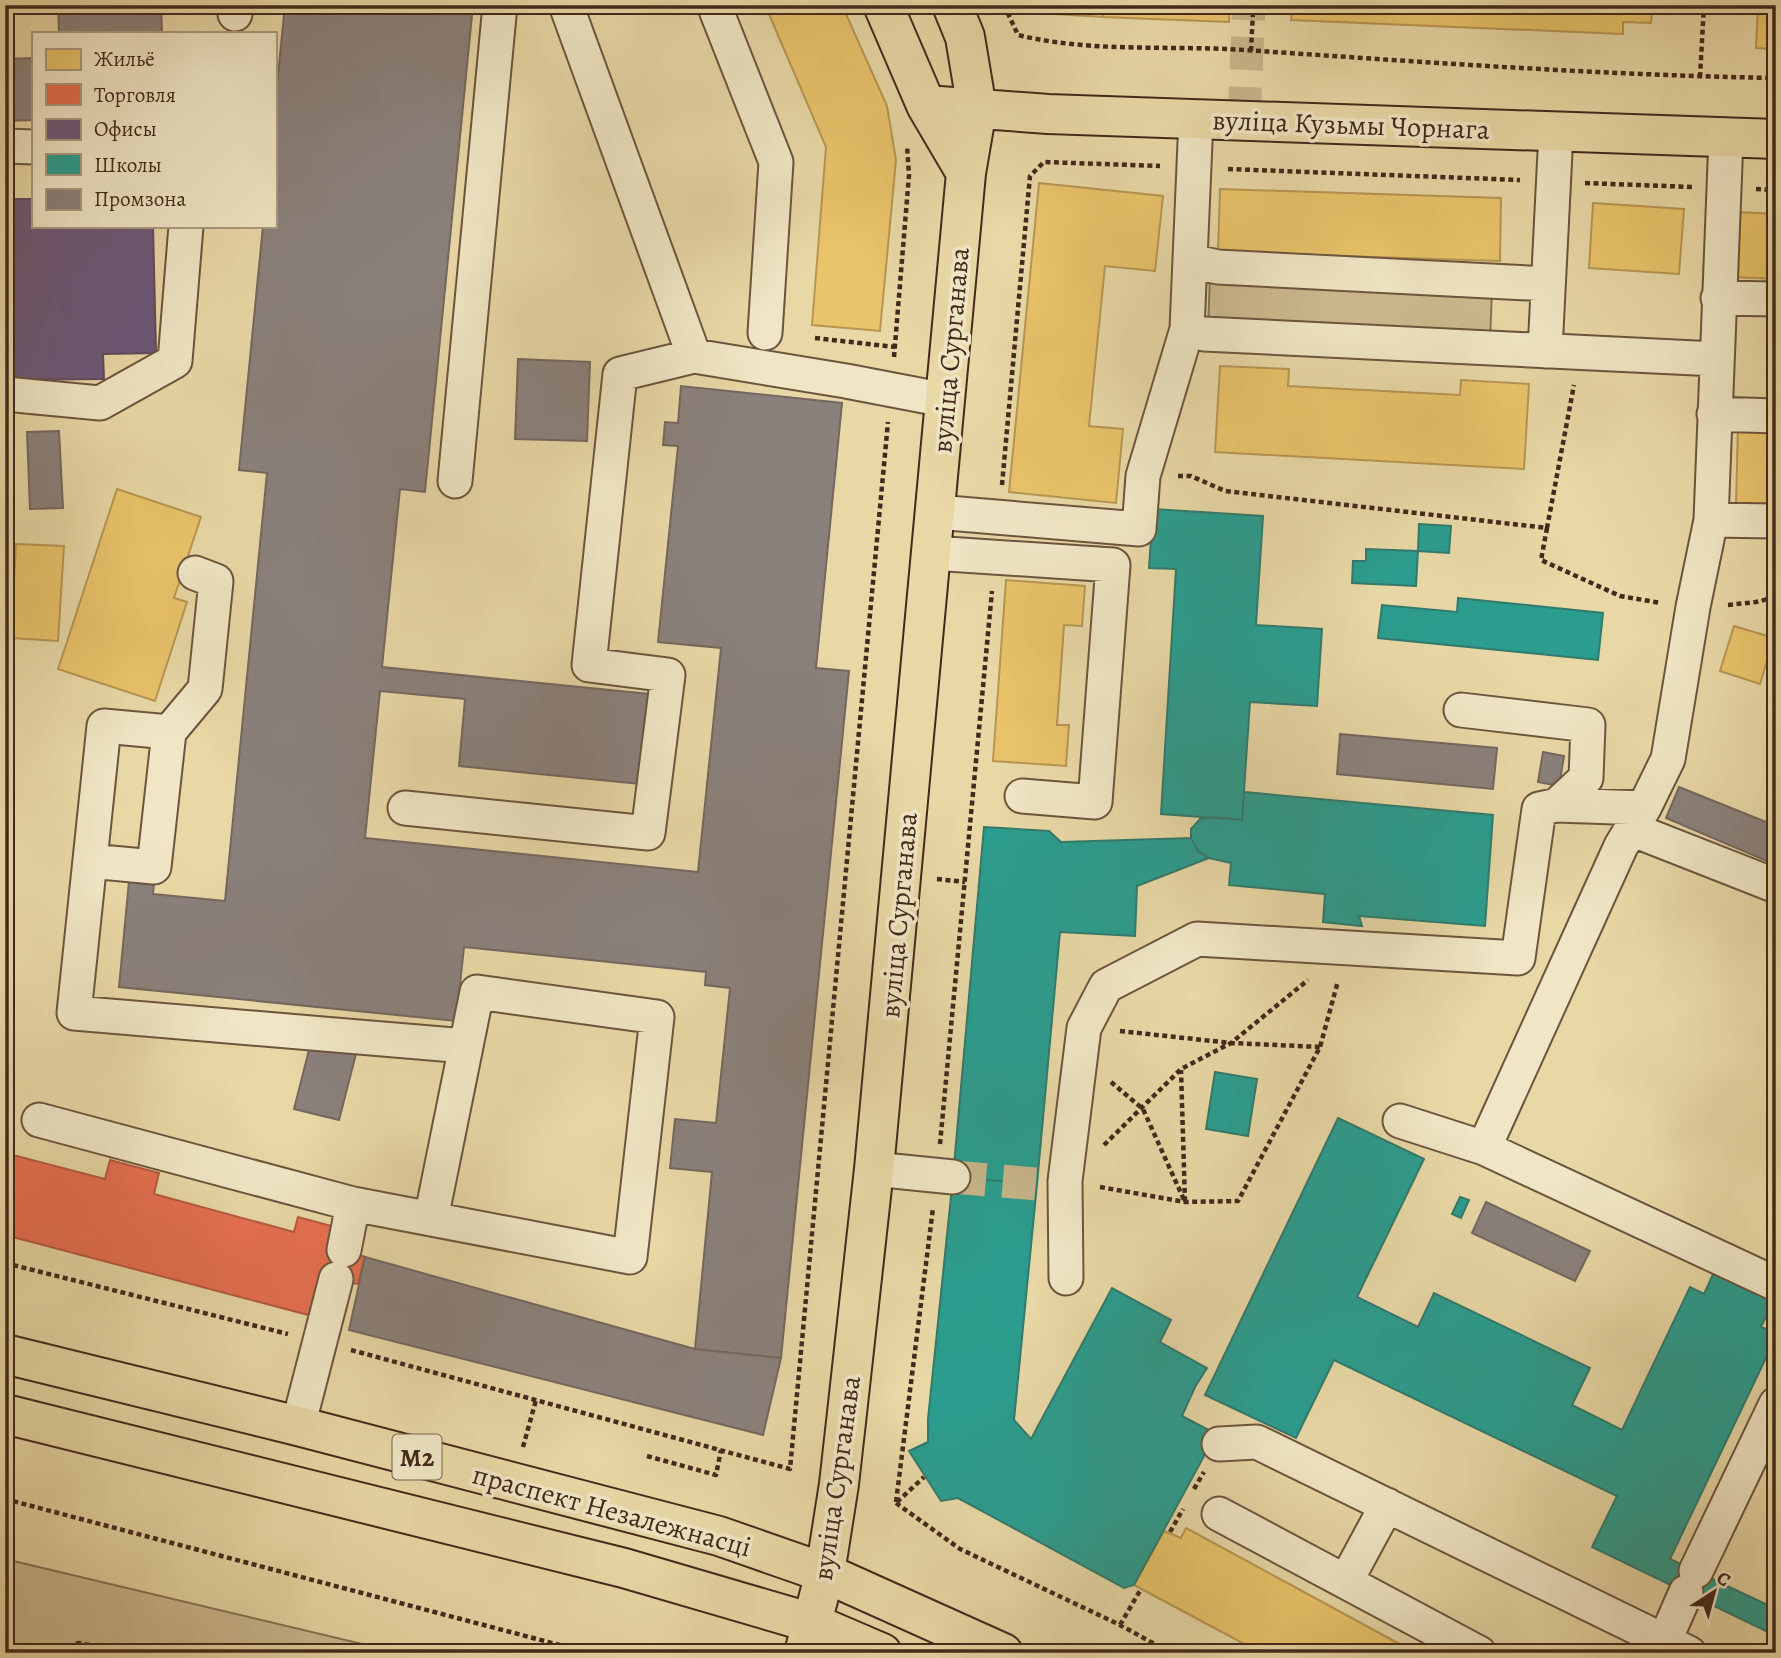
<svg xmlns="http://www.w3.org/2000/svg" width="1781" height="1658" viewBox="0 0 1781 1658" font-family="Alegreya,serif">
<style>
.green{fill:#ccba8f;stroke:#887256;stroke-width:2}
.homes{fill:#e9c46a;stroke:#b79653;stroke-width:2}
.shops{fill:#e76f51;stroke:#b65a41;stroke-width:2}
.offices{fill:#6d597a;stroke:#604b5e;stroke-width:2}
.schools{fill:#2a9d8f;stroke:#327a6c;stroke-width:2}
.industry{fill:#8a817c;stroke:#75675f;stroke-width:2}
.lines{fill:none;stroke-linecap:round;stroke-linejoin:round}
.minor-tunnel{stroke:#c7b58a;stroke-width:33;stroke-dasharray:33 17;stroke-linecap:butt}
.minor-casing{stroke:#6c553e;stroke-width:37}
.major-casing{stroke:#43291c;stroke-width:42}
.path{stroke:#43291c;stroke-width:4.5;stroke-dasharray:5 3.5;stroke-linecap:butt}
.minor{stroke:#f0e6c5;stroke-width:33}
.major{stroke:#e8d8a6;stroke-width:38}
.labels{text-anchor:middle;stroke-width:7;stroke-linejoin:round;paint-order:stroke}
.shield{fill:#f0e6c5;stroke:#77624f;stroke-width:2}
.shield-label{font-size:26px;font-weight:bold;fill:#43291c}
.street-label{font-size:28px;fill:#43291c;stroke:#f0e6c5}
</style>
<rect width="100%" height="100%" fill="#e8d8a6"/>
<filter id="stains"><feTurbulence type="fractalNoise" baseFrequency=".00286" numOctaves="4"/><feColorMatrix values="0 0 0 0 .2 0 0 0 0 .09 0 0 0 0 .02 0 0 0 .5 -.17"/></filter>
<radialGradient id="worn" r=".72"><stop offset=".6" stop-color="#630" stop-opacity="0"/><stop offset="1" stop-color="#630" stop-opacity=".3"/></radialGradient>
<!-- green -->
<path class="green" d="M 1210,277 L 1492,290 L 1490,341 L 1208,328 Z
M 5,1559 L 400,1653 L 5,1653 Z"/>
<!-- homes -->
<path class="homes" d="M 765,5 L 842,5 L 887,106 L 896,160 L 880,331 L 812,325 L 826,147 Z
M 1018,5 L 1103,5 L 1103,17 L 1021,12 Z
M 1103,5 L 1230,5 L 1229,22 L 1103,17 Z
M 1230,5 L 1665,5 L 1664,13 L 1652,12 L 1651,23 L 1623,22 L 1623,34 L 1291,20 L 1292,13 L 1230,10 Z
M 1758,5 L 1776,5 L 1776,49 L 1756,48 Z
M 1039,183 L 1163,196 L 1155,271 L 1105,266 L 1089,426 L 1123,429 L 1116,503 L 1009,492 Z
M 1220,189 L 1501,198 L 1500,261 L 1218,252 Z
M 1593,203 L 1684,209 L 1679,274 L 1589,268 Z
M 1736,212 L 1776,214 L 1776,279 L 1733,277 Z
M 1220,366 L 1289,369 L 1288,386 L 1460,395 L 1461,380 L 1529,384 L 1524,469 L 1215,452 Z
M 1738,426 L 1776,427 L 1776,505 L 1736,504 Z
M 117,489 L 201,517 L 174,598 L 187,602 L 155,701 L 58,669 Z
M 16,544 L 64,546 L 58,641 L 11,638 Z
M 1006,580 L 1085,586 L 1082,626 L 1064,625 L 1057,725 L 1069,725 L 1066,766 L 993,761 Z
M 1734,626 L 1774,638 L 1760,684 L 1720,671 Z
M 1186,1528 L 1293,1586 L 1416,1653 L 1261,1653 L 1134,1585 L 1164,1531 L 1181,1538 Z"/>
<!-- shops -->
<path class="shops" d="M 5,1153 L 105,1179 L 110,1160 L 159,1173 L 154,1194 L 294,1232 L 298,1217 L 339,1228 L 344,1250 L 365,1257 L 358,1284 L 336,1279 L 316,1317 L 5,1235 Z"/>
<!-- offices -->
<path class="offices" d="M 5,199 L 33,199 L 33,226 L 153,226 L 156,353 L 103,354 L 104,379 L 5,380 Z"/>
<!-- schools -->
<path class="schools" d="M 1153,509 L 1263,516 L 1256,625 L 1322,629 L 1317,706 L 1250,702 L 1242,820 L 1161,814 L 1176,569 L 1149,568 Z
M 1419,524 L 1451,526 L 1449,553 L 1418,551 Z
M 1366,549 L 1418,551 L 1416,586 L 1352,583 L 1353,561 L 1366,561 Z
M 1458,598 L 1603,613 L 1598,660 L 1378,638 L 1382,605 L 1457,612 Z
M 1244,792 L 1493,815 L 1485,926 L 1359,916 L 1362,926 L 1323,922 L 1325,894 L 1229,885 L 1231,863 L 1209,858 L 1198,851 L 1191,838 L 1191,829 L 1200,819 L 1215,817 L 1242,820 Z
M 984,827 L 1049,831 L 1061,842 L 1191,838 L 1198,851 L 1209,858 L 1137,886 L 1135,936 L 1060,932 L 1037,1184 L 953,1177 Z
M 1215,1072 L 1257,1079 L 1248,1136 L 1206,1129 Z
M 1338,1118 L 1424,1159 L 1357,1297 L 1418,1327 L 1434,1293 L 1590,1368 L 1572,1405 L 1622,1430 L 1690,1287 L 1704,1294 L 1715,1270 L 1775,1298 L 1761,1327 L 1776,1333 L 1776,1337 L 1670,1559 L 1776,1609 L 1776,1636 L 1592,1547 L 1617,1496 L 1334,1360 L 1296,1438 L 1205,1395 Z
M 953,1177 L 1037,1184 L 1014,1420 L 1031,1439 L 1112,1288 L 1171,1320 L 1160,1342 L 1207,1368 L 1195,1387 L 1182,1416 L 1216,1434 L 1134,1585 L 1124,1588 L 958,1498 L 941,1501 L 909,1451 L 928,1442 L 928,1419 Z
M 1460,1197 L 1469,1200 L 1461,1218 L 1452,1214 Z
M 1776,1637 L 1776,1653 L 1769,1653 Z"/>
<!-- industry -->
<path class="industry" d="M 58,5 L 161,5 L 162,33 L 59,33 Z
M 285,5 L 473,5 L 425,492 L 400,489 L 382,667 L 649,694 L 640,784 L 459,766 L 465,699 L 380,691 L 365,838 L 698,872 L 721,648 L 658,642 L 678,446 L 663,445 L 665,422 L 678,423 L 681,386 L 842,403 L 816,668 L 849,671 L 781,1358 L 695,1349 L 712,1172 L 670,1168 L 675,1119 L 716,1123 L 730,988 L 705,985 L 706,972 L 464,947 L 456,1021 L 119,987 L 129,881 L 154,884 L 153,894 L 225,901 L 267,473 L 239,470 L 263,226 L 275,226 L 275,105 Z
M 33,58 L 33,120 L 5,121 L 5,59 Z
M 518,359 L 590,362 L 587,441 L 515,439 Z
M 59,431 L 63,508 L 30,509 L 27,432 Z
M 1340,734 L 1497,748 L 1493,789 L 1337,774 Z
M 1543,752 L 1564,756 L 1559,786 L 1538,782 Z
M 1679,787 L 1776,826 L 1776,865 L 1666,818 Z
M 311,1042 L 356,1054 L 339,1120 L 294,1109 Z
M 1486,1202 L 1590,1251 L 1575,1281 L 1472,1233 Z
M 365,1257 L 695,1349 L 781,1358 L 763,1435 L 349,1330 Z"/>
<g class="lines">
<!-- minor-tunnel -->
<path class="minor-tunnel" d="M 1244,120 L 1249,5
M 953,1177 L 1037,1184"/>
<defs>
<path id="minor" d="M 566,5 L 694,356 L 846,381 L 945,400
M 714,5 L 776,162 L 765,333
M 235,14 L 236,5
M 5,146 L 33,147
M 1190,261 L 1218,267 L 1548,284
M 1718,298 L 1776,299
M 1204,334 L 1716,359
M 1545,351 L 1556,132
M 5,394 L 100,403 L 175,361 L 186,226
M 1714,414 L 1776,416
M 455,481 L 500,5
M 936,512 L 1139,529 L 1143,476 L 1187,329 L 1196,119
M 1711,520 L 1776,521
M 932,553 L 1113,565 L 1095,802 L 1022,796
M 1461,710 L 1588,725 L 1586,778 L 1557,805
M 169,732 L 205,689 L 216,581 L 195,573
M 405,808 L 648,833 L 668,675 L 589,665 L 620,374 L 694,356
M 1631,829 L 1776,886
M 90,861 L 154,867 L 169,732 L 104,726 L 74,1013 L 466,1046
M 39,1120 L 353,1204 L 344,1250
M 1400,1121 L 1484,1148 L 1776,1284
M 1484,1148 L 1621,846 L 1644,808
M 874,1169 L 953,1177
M 353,1204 L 630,1257 L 657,1017 L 477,992 L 431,1219
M 1066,1278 L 1065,1181 L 1084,1028 L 1106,986 L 1197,939 L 1518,958 L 1539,809 L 1557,805 L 1644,808 L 1668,759 L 1693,607 L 1711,520 L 1726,138
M 298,1426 L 336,1279
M 1219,1444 L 1257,1442 L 1689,1653
M 1219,1514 L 1479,1653
M 1696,1571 L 1776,1404
M 1346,1581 L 1387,1505
M 1665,1640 L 1686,1592"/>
<path id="major" d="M 883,5 L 926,105 L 966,173
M 926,105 L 1048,114 L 1776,139
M 5,1354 L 298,1426 L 719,1536 L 825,1573 L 1003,1653
M 5,1414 L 624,1568 L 812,1623 L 882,1653
M 804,1653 L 825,1573 L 839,1484 L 847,1413 L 874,1169 L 966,173 L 977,109 L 965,37 L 952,5"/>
</defs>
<!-- minor casing -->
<use href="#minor" class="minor-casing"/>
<!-- major casing -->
<use href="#major" class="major-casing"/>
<!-- path -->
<path class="path" d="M 1004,5 L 1018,35 C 1091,53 1170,45 1245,50 C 1422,62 1599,75 1776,78
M 1251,51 L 1253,11
M 1700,77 L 1704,5
M 1228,169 L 1520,180
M 1585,183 L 1692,187
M 1756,189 L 1776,190
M 815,338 L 895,347
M 894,357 L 909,175 L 907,146
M 1178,476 L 1191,476 L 1225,491 L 1547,528 L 1574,385
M 1002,485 L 1030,176 L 1044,162 L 1160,166
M 1547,528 L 1541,560 L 1620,596 L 1661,603
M 1728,605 L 1756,602 L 1776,597
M 937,879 L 965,882
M 1120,1031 L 1231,1043 L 1320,1047
M 1111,1082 L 1143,1109 L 1185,1202 L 1181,1070
M 940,1144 L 992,591
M 1104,1145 L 1181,1069 L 1231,1043 L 1308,980
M 1100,1187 L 1185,1202 L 1238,1201 L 1320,1047 L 1338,981
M 5,1263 L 288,1334
M 351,1350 L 790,1469 L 888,422
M 523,1447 L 536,1400
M 647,1456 L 716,1475 L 721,1450
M 1194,1489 L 1204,1472
M 5,1499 L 590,1653
M 896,1502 L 933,1208
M 897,1502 L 924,1477
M 896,1503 L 960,1549 L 1120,1625 L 1171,1653
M 1170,1532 L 1183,1509
M 1120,1625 L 1141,1589
M 62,1653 L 78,1643 L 133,1653"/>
<!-- minor -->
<use href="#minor" class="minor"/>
<!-- major -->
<use href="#major" class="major"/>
</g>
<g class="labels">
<!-- shield labels -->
<rect class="shield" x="392.5" y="1434.5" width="49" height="45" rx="5"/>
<g class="shield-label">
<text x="417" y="1466">М2</text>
</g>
<!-- street labels -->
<g class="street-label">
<text transform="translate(1351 124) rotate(2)" y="10">вуліца Кузьмы Чорнага</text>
<text transform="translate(950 350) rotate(-85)" y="10">вуліца Сурганава</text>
<text transform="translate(898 915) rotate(-85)" y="10">вуліца Сурганава</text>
<text transform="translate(836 1478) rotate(-82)" y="10">вуліца Сурганава</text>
<text transform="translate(612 1510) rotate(15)" y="10">праспект Незалежнасці</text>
</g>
</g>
<!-- margin -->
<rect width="1781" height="1658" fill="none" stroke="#e8d8a6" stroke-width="28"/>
<rect x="7" y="7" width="1767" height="1644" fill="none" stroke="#43291c" stroke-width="3.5"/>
<rect x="14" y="14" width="1753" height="1630" fill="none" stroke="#43291c" stroke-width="2"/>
<!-- legend -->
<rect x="32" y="32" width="245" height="196" fill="#f0e6c5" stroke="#ab9a81" stroke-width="2"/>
<rect x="46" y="49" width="35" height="21" fill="#e9c46a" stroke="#ab9a81" stroke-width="2"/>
<text x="94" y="66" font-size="21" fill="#43291c">Жильё</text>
<rect x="46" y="84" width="35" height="21" fill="#e76f51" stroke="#ab9a81" stroke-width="2"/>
<text x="94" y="102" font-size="21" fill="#43291c">Торговля</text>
<rect x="46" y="119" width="35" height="21" fill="#6d597a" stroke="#ab9a81" stroke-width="2"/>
<text x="94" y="136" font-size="21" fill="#43291c">Офисы</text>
<rect x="46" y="154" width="35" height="21" fill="#2a9d8f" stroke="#ab9a81" stroke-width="2"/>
<text x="94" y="172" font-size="21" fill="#43291c">Школы</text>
<rect x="46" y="189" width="35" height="21" fill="#8a817c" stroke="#ab9a81" stroke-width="2"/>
<text x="94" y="206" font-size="21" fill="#43291c">Промзона</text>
<!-- north arrow -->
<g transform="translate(1714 1592) rotate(36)" stroke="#f0e6c5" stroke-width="5" paint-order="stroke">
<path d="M0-5L12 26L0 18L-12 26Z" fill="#43291c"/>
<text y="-10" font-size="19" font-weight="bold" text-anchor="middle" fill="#43291c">С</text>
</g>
<rect width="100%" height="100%" filter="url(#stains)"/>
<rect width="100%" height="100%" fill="url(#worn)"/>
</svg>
